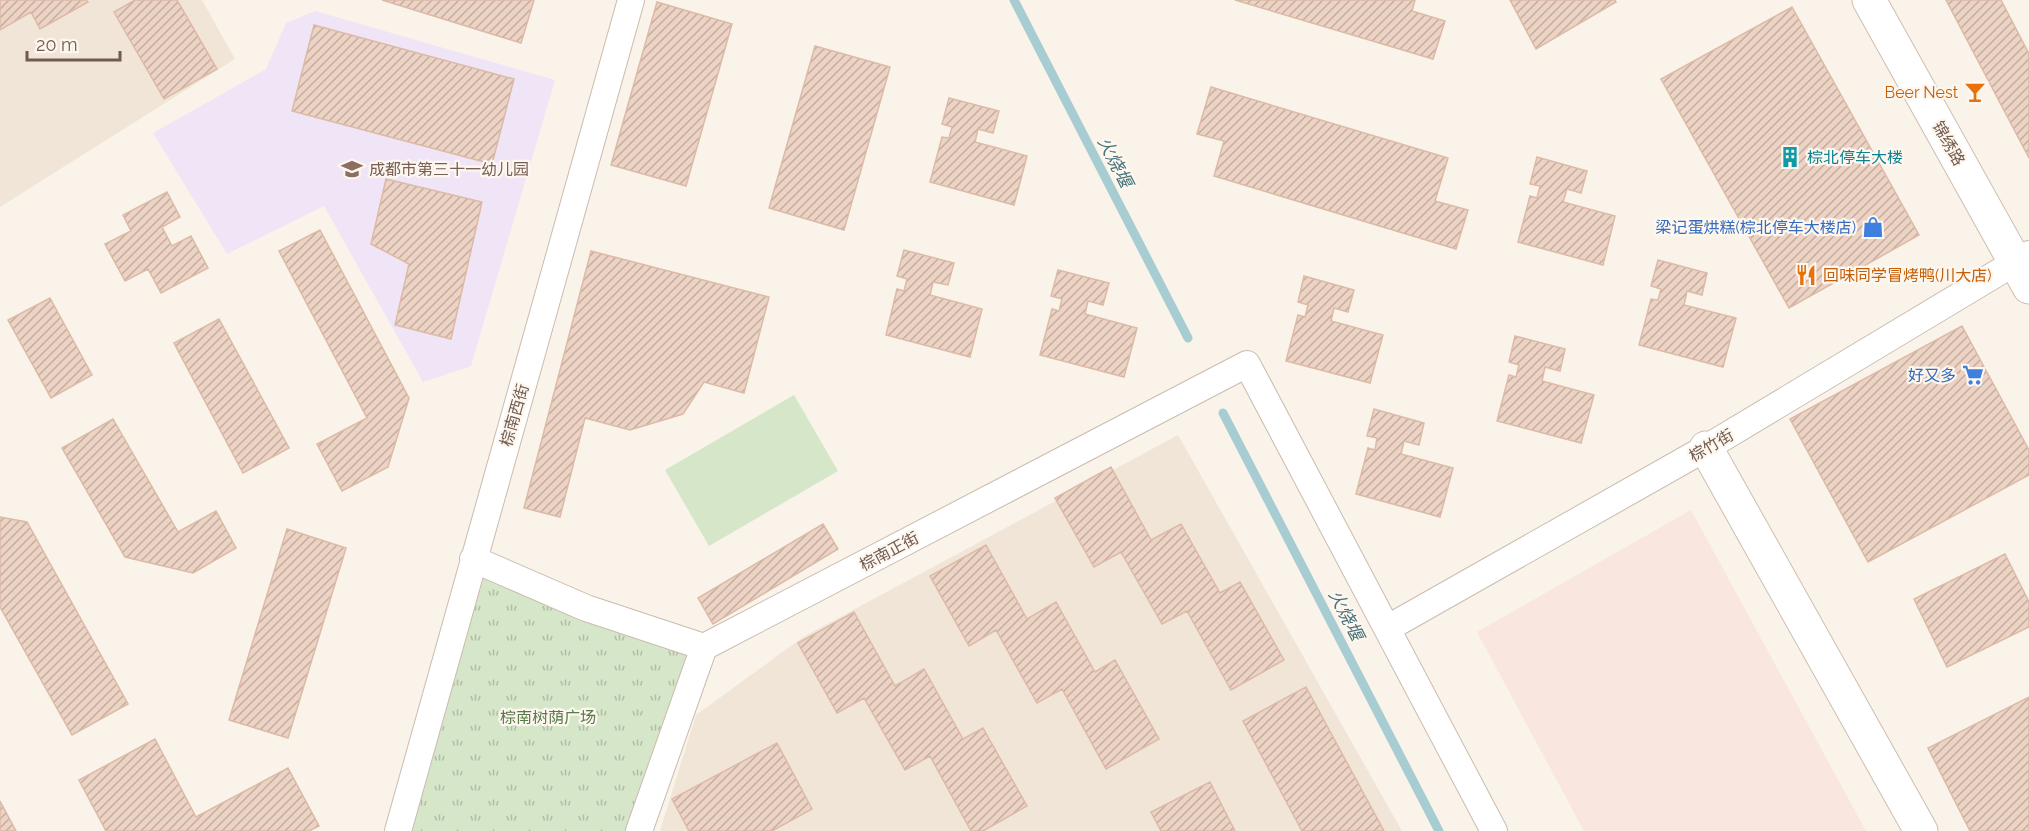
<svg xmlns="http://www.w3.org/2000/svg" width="2029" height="831" viewBox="0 0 2029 831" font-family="Raleway,'Noto Sans SC',sans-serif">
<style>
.residential{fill:#f1e5d8}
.commercial{fill:#f9e6de}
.education{fill:#f0e5f6}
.park{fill:url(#park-tufts)}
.pitch{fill:#d5e6c9}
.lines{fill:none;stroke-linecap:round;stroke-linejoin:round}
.stream{stroke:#a7ccd2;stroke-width:9}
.building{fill:url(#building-hatch);stroke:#dcbaa6;stroke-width:1.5}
.street-casing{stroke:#cbbbb0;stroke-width:28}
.secondary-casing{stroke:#cfbdb1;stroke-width:35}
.street{stroke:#fff;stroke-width:26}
.secondary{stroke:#fff;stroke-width:33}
.labels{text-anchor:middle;stroke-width:4.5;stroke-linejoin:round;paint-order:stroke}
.food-label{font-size:16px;fill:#c56008;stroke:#fdf7ef;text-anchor:end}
.street-label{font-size:16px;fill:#715b50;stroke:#fdf7ef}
.culture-label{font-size:16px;fill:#0d838f;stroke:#fdf7ef;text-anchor:start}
.education-label{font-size:16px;fill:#785e54;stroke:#fdf7ef;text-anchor:start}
.shop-label{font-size:16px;fill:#366cbe;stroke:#fdf7ef;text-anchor:end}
.park-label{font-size:16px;fill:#5a7a4c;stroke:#fdf7ef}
.water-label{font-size:18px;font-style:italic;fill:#48737b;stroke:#fdf7ef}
</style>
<defs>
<pattern id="park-tufts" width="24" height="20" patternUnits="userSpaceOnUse" patternTransform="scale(1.5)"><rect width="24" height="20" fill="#d5e6c9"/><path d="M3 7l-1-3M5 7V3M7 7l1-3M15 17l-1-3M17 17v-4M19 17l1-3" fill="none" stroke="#b1bda6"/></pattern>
<pattern id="building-hatch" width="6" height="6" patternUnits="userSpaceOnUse" patternTransform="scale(1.5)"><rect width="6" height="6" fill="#ecd3c4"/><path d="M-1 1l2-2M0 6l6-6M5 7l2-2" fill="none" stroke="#c4aea2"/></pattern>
</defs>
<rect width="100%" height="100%" fill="#faf3e9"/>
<!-- residential -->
<path class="residential" d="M 0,0 L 202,0 L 235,59 L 0,207 Z
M 1178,435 L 1402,831 L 660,831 L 696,715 L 803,637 Z"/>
<!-- commercial -->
<path class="commercial" d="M 1691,510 L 1866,831 L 1584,831 L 1477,632 Z"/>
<!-- education -->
<path class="education" d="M 315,11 L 555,80 L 471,366 L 423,382 L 324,206 L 227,254 L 153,133 L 266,69 L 286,23 Z"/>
<!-- park -->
<path class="park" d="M 473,559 L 704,647 L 639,831 L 398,831 Z"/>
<!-- pitch -->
<path class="pitch" d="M 794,395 L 838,471 L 709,546 L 665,470 Z"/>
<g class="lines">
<!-- stream -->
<path class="stream" d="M 1014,0 L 1188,338
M 1223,413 L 1439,831"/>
</g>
<!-- building -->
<path class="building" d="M 0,0 L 86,0 L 88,2 L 40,29 L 31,12 L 0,30 Z
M 135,0 L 177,0 L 217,69 L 164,99 L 114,12 Z
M 382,0 L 534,0 L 521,43 Z
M 1235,0 L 1415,0 L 1412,11 L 1445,21 L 1433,59 Z
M 1510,0 L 1615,0 L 1616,2 L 1536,49 Z
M 1946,0 L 2001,0 L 2029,54 L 2029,158 Z
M 657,2 L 732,24 L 686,186 L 611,165 Z
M 1792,7 L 1919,235 L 1789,308 L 1661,79 Z
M 314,25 L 514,79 L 492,164 L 292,111 Z
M 815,46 L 890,67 L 844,230 L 769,208 Z
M 1211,87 L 1448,158 L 1435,201 L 1468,210 L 1456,249 L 1214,176 L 1224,141 L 1197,134 Z
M 949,98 L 999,111 L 993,133 L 978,129 L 975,142 L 1027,156 L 1014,205 L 930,182 L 942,137 L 949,138 L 952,127 L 942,124 Z
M 1537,157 L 1587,171 L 1581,193 L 1567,189 L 1563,202 L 1615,216 L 1603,265 L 1518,242 L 1530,196 L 1537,198 L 1540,186 L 1530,184 Z
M 386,179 L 482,202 L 451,339 L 395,325 L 409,264 L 371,244 Z
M 167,192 L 180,217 L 162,227 L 172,246 L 191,236 L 208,268 L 161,293 L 148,269 L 125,281 L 105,244 L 131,231 L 123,215 Z
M 320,230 L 409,398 L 388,467 L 342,491 L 317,444 L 367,418 L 279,251 Z
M 904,250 L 954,263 L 948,285 L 933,282 L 930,295 L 982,309 L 970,357 L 886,335 L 897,289 L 904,291 L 907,279 L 897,276 Z
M 591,251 L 769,297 L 744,393 L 704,382 L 683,414 L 630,430 L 585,418 L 560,517 L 524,508 Z
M 1658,260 L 1707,273 L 1702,295 L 1687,291 L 1684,305 L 1736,318 L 1723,367 L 1639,345 L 1651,299 L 1658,300 L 1661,289 L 1651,286 Z
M 1058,270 L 1109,283 L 1103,305 L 1088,301 L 1085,314 L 1137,328 L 1124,377 L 1040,355 L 1052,309 L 1059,311 L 1062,299 L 1051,296 Z
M 1304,276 L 1354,290 L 1348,312 L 1334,308 L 1331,321 L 1383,335 L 1370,383 L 1286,361 L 1298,315 L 1305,317 L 1308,305 L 1298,302 Z
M 50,298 L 92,375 L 51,398 L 8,320 Z
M 219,319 L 289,448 L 243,473 L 174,343 Z
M 1962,326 L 2029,450 L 2029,475 L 1868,562 L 1790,419 Z
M 1515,336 L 1565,349 L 1560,371 L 1545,367 L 1542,381 L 1594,395 L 1581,443 L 1497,421 L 1509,375 L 1516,377 L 1519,365 L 1509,362 Z
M 1374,409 L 1424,423 L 1419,445 L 1404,441 L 1401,454 L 1453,468 L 1440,517 L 1356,494 L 1368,448 L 1375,450 L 1377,438 L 1367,436 Z
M 113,419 L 178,532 L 216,511 L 236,548 L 193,573 L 125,557 L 62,448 Z
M 1111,467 L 1151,540 L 1181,524 L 1220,593 L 1240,582 L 1284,660 L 1231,690 L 1187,611 L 1162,624 L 1121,552 L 1094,567 L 1055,498 Z
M 0,517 L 27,522 L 128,704 L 72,735 L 0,607 Z
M 823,524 L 838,549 L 713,624 L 698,598 Z
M 287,529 L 346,548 L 288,738 L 229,720 Z
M 986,545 L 1027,619 L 1056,602 L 1095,672 L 1115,660 L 1159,739 L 1106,769 L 1062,689 L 1037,703 L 996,630 L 969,646 L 930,576 Z
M 2005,554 L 2029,602 L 2029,627 L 1947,667 L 1914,599 Z
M 854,612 L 895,686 L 924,669 L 963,739 L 983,728 L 1027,806 L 983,831 L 971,831 L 930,756 L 905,770 L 864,698 L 837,713 L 798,643 Z
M 1306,687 L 1384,831 L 1302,831 L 1243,721 Z
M 2029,697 L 2029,831 L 1970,831 L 1928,748 Z
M 155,739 L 196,817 L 288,768 L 319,826 L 309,831 L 106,831 L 79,780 Z
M 777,743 L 812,809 L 772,831 L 689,831 L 672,799 Z
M 1210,782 L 1235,831 L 1161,831 L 1151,812 Z
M 0,801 L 16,831 L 0,831 Z"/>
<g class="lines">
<defs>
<path id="street" d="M 473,559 L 586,608 L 704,647
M 1388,628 L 1706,448 L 2029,254
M 398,831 L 631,0
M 639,831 L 704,647 L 1247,364 L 1494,831"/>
<path id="secondary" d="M 1869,0 L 2029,287
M 1706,448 L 1921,831"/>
</defs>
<!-- street casing -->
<use href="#street" class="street-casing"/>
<!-- secondary casing -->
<use href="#secondary" class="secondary-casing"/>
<!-- street -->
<use href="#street" class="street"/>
<!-- secondary -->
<use href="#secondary" class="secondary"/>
</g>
<!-- icons -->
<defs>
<symbol id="bar-bare" viewBox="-9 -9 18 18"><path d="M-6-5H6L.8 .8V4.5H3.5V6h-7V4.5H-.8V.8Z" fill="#e8710a" stroke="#fdf7ef" stroke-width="2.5" paint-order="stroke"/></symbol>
<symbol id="building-bare" viewBox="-9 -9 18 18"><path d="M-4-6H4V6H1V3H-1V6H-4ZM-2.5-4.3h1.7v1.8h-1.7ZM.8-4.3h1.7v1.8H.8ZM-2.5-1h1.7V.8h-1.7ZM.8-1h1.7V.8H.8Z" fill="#0f9aa8" stroke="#fdf7ef" stroke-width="2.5" paint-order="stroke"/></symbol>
<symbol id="school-bare" viewBox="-9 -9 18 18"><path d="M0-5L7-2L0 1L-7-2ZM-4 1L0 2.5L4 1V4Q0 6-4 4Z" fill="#8d6e63" stroke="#fdf7ef" stroke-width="2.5" paint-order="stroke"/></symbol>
<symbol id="shop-bare" viewBox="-9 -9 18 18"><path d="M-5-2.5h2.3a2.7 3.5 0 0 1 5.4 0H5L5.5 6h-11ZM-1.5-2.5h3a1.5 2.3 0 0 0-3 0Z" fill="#3f7fe0" stroke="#fdf7ef" stroke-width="2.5" paint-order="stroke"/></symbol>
<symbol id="restaurant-bare" viewBox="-9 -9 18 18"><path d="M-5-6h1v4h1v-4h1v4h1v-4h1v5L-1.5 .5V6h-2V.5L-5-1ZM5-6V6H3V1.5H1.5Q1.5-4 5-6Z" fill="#e8710a" stroke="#fdf7ef" stroke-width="2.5" paint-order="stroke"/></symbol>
<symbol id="supermarket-bare" viewBox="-9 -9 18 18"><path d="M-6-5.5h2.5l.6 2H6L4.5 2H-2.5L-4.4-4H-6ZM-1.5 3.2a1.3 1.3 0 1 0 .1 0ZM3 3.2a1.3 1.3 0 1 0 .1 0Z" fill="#3f7fe0" stroke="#fdf7ef" stroke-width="2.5" paint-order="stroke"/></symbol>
</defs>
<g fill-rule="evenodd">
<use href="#bar-bare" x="1960" y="77" width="30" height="30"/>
<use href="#building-bare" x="1775" y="142" width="30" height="30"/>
<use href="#school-bare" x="337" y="154" width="30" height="30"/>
<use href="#shop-bare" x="1858" y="212" width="30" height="30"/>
<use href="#restaurant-bare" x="1791" y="260" width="30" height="30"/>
<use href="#supermarket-bare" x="1958" y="360" width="30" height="30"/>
</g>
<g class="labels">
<!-- food labels -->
<g class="food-label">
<text x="1958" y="98">Beer Nest</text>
<text x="1823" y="281" text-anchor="start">回味同学冒烤鸭(川大店)</text>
</g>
<!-- street labels -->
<g class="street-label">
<text transform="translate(1949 143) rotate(61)" y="6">锦绣路</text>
<text transform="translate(514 415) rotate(-74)" y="6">棕南西街</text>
<text transform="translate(1711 445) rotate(-30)" y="6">棕竹街</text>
<text transform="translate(889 551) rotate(-28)" y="6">棕南正街</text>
</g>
<!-- culture labels -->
<g class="culture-label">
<text x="1807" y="163">棕北停车大楼</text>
</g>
<!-- education labels -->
<g class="education-label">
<text x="369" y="175">成都市第三十一幼儿园</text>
</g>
<!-- shop labels -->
<g class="shop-label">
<text x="1856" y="233">梁记蛋烘糕(棕北停车大楼店)</text>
<text x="1956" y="381">好又多</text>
</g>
<!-- park labels -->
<g class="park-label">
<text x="548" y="723">棕南树荫广场</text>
</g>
<!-- water labels -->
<g class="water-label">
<text transform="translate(1115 162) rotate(63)" y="6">火烧堰</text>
<text transform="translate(1346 615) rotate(63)" y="6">火烧堰</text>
</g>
</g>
<!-- scale -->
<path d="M27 51v9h93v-9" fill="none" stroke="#715b50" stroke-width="3"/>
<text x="36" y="51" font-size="18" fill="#715b50" stroke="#fdf7ef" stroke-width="4.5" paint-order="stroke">20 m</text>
</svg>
